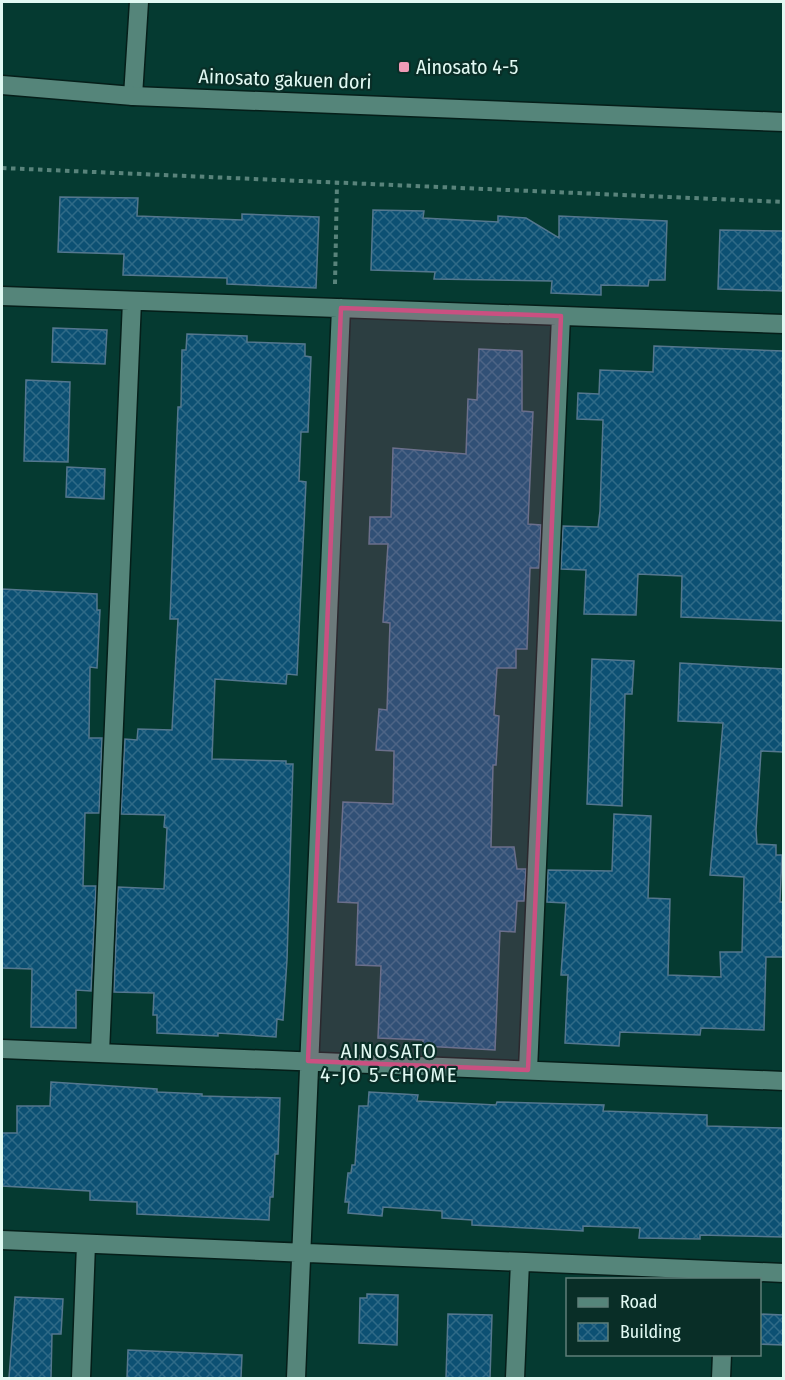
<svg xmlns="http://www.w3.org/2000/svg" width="785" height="1380" viewBox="0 0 785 1380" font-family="'Fira Sans Condensed',sans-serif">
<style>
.building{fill:url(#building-cross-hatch);stroke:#54778e;stroke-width:1.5}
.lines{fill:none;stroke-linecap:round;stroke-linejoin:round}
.minor-casing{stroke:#051e19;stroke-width:21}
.tertiary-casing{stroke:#051e19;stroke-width:21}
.path{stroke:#59837b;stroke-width:4;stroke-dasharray:4.5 4.5;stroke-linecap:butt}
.minor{stroke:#55857a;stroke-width:18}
.tertiary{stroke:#55857a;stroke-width:18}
.marked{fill:#ca5081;fill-opacity:0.2;stroke:#ca5081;stroke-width:4.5;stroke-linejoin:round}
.poi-dot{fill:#f09ab6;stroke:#092e27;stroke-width:2}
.labels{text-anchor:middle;stroke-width:4.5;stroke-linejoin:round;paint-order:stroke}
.poi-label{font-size:20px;fill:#e1f9f3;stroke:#092e27;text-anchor:start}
.street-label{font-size:20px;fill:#e1f9f3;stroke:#092e27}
.neighbourhood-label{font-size:21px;letter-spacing:1.5px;fill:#e1f9f3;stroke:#092e27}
</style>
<defs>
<pattern id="building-cross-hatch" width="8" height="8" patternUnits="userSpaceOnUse" patternTransform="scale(1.5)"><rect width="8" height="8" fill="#0c5073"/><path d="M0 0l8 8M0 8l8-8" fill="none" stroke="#2f6a87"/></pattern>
</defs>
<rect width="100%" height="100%" fill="#053a31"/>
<!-- building -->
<path class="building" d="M 60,197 L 138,198 L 137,216 L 242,220 L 242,214 L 319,217 L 316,288 L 227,284 L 227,278 L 123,275 L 124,254 L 58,252 Z
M 373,210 L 424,211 L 423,218 L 498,222 L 498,216 L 526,218 L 559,238 L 559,216 L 667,221 L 665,280 L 649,280 L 648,286 L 601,285 L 601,295 L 551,293 L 552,281 L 434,279 L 435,272 L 371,270 Z
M 720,230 L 783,231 L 783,291 L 718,289 Z
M 53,328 L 107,330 L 105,364 L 52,362 Z
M 187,334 L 247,336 L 247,342 L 305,344 L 305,356 L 311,357 L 308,432 L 301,432 L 299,481 L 306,482 L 297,675 L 287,674 L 286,684 L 215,679 L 212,759 L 286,761 L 286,764 L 293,764 L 287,960 L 283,1020 L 277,1019 L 276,1037 L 218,1033 L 218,1036 L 157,1033 L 157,1015 L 153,1015 L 154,993 L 114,992 L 118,887 L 164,889 L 167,828 L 164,827 L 165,815 L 121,814 L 125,739 L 137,740 L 138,729 L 172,730 L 178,619 L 170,619 L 178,407 L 181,407 L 182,350 L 186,350 Z
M 654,346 L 783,351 L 783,621 L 681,617 L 682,576 L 638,574 L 636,615 L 584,614 L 586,570 L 561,569 L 563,526 L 598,527 L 600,511 L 603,420 L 577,419 L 578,393 L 599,394 L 600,370 L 653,372 Z
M 479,349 L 522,351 L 522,411 L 533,412 L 528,524 L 541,525 L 539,568 L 530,568 L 527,649 L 516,649 L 516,668 L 497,668 L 494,715 L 499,716 L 496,765 L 493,765 L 491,847 L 514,847 L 517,869 L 526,869 L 524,901 L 517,901 L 515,932 L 500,931 L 495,1050 L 423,1046 L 423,1040 L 378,1038 L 381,966 L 356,965 L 358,903 L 338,902 L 343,802 L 393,804 L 394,751 L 376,750 L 379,709 L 387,710 L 390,623 L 383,622 L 388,544 L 369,544 L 370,517 L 391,517 L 393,448 L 466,454 L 468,399 L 477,400 Z
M 26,380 L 70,382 L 68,462 L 24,461 Z
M 67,467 L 105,469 L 104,499 L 66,497 Z
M 2,589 L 97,594 L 97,610 L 100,610 L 97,668 L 90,667 L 89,738 L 102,738 L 99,813 L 85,813 L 83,886 L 96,886 L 91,991 L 76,990 L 76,1028 L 31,1027 L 32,969 L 2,968 Z
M 592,659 L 634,661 L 632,694 L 625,694 L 622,806 L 587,804 Z
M 680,663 L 783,669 L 783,752 L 761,751 L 756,830 L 757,844 L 776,845 L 776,855 L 782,855 L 780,902 L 783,902 L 783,957 L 766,957 L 764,1030 L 701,1028 L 700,1035 L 620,1032 L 619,1046 L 565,1043 L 568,975 L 561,975 L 566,903 L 547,902 L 548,870 L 612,871 L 614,814 L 651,816 L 648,898 L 670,899 L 668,975 L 721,977 L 720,952 L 742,952 L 744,877 L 710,875 L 723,723 L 678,721 Z
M 51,1082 L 157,1089 L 157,1092 L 202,1094 L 202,1096 L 280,1098 L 278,1154 L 275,1154 L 273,1197 L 270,1197 L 269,1220 L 137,1214 L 137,1202 L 90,1200 L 90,1191 L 2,1186 L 2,1133 L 17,1133 L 17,1106 L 50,1106 Z
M 369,1092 L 418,1095 L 417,1101 L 496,1105 L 497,1102 L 604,1105 L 603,1111 L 707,1115 L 707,1126 L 783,1128 L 783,1237 L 700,1235 L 700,1239 L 639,1238 L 640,1228 L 583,1226 L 583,1231 L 472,1225 L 472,1220 L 442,1218 L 442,1211 L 383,1207 L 382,1216 L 348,1213 L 349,1202 L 345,1202 L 348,1173 L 351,1173 L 352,1165 L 355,1165 L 359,1106 L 368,1106 Z
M 367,1294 L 398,1295 L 397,1345 L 359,1343 L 360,1298 L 367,1298 Z
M 15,1297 L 63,1299 L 61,1334 L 52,1334 L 51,1378 L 9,1378 Z
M 448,1314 L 492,1315 L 490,1378 L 446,1378 Z
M 759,1314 L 783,1315 L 783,1345 L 759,1344 Z
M 128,1350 L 242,1355 L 241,1378 L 127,1378 Z"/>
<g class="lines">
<defs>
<path id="minor" d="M 133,96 L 139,2
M 2,296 L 784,324
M 2,1049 L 784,1081
M 100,1053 L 132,301
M 528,1070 L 561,316
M 2,1240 L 784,1273
M 81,1378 L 86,1244
M 296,1378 L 341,308
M 515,1378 L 520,1262
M 721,1378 L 722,1354"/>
<path id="tertiary" d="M 2,85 L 133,96 L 784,122"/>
</defs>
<!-- minor casing -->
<use href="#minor" class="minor-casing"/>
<!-- tertiary casing -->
<use href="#tertiary" class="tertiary-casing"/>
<!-- path -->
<path class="path" d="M 2,168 L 784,202
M 335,284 L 337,183"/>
<!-- minor -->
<use href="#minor" class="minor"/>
<!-- tertiary -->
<use href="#tertiary" class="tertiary"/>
</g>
<!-- marked area -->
<path class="marked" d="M 341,308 L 561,316 L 528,1070 L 308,1061 Z"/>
<!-- markers -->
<rect class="poi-dot" x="398" y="61" width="12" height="12" rx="3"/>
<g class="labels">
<!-- poi labels -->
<g class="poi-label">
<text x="416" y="74">Ainosato 4-5</text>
</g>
<!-- street labels -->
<g class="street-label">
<text transform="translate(285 79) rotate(2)" y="7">Ainosato gakuen dori</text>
</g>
<!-- neighbourhood labels -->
<g class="neighbourhood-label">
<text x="389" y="1058">AINOSATO<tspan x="389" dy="24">4-JO 5-CHOME</tspan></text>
</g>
</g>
<!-- border -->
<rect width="785" height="1380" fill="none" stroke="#e1f9f3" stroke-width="6"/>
<!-- legend -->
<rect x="566" y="1278" width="195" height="78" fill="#092e27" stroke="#5f7f79" stroke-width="1.5"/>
<rect x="578" y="1298" width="30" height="9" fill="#55857a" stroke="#5f7f79" stroke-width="1.5"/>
<text x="620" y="1308" font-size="18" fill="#e1f9f3">Road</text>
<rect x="578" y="1323" width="30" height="18" fill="url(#building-cross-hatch)" stroke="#5f7f79" stroke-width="1.5"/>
<text x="620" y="1338" font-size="18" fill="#e1f9f3">Building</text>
</svg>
